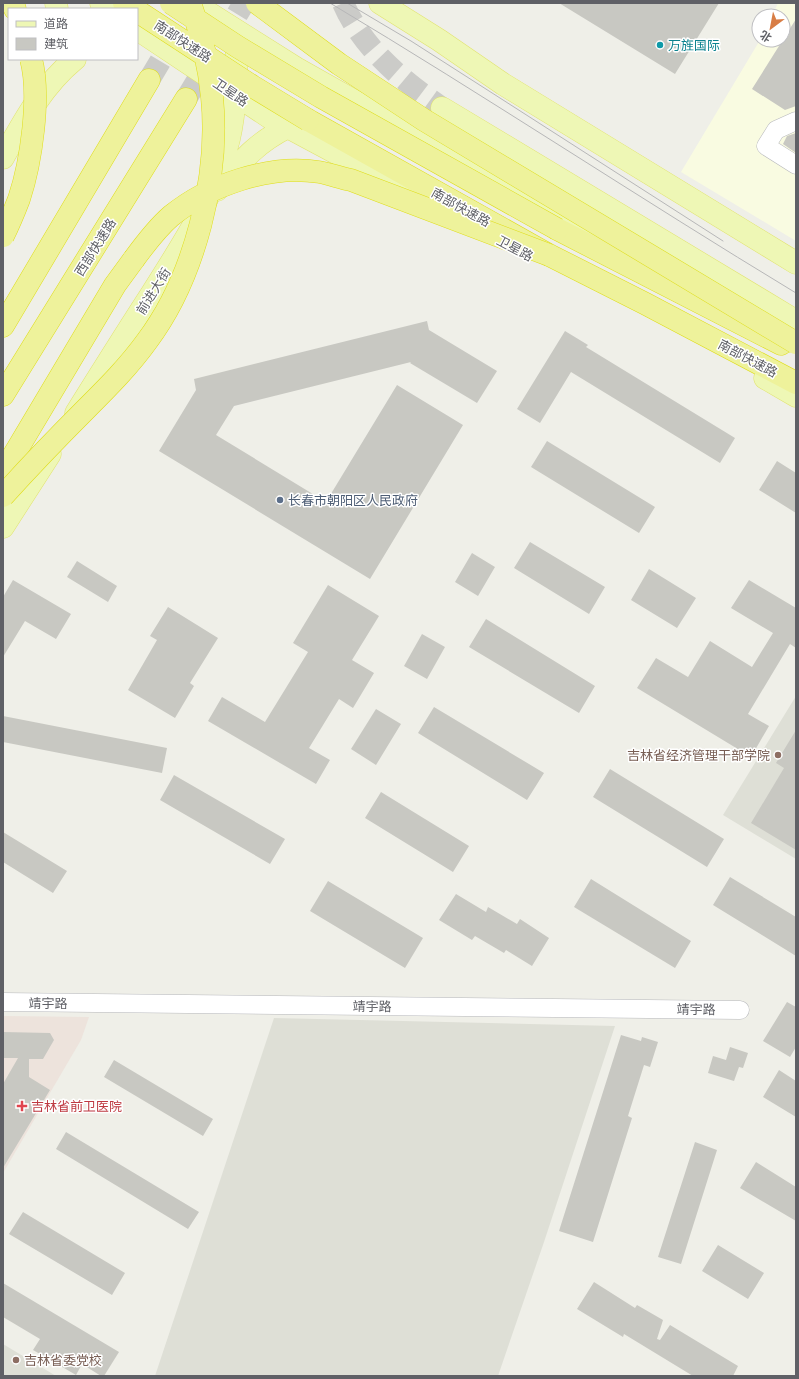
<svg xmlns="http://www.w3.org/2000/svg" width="799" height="1379" viewBox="0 0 799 1379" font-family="Arial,'Noto Sans SC',sans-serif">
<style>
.commercial{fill:#f9fbe1}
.education{fill:#dedfd6}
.medical{fill:#ede3dc}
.building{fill:#c8c8c2}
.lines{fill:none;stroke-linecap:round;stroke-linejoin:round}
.major-tunnel{stroke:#cbcbc8;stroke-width:22;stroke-dasharray:22 11;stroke-linecap:butt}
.highway-tunnel{stroke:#cbcbc8;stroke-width:22;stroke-dasharray:22 11;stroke-linecap:butt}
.minor-casing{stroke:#b7b8bc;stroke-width:19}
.major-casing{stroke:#e1e36c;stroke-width:23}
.highway-casing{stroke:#dfdd18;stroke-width:23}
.minor{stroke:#fff;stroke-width:18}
.major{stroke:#eef7b5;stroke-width:22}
.highway{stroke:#eef29b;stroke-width:22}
.tram{stroke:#b7b7b8;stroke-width:1}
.highway-bridge-casing{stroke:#dfdd18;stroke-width:23;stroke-linecap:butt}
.highway-bridge{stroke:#eef29b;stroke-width:22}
.culture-dot{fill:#0f9aa8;stroke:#fff;stroke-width:1.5}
.service-dot{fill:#5c6f8a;stroke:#fff;stroke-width:1.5}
.education-dot{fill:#8d6e63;stroke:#fff;stroke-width:1.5}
.health-dot{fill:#e0444e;stroke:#fff;stroke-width:1.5}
.labels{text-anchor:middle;stroke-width:3;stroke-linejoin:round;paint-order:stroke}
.street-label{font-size:13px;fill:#5f6066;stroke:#fff}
.culture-label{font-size:13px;fill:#0d838f;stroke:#fff;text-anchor:start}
.service-label{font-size:13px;fill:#4e5e75;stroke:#fff;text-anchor:start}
.education-label{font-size:13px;fill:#785e54;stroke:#fff;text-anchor:end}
.health-label{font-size:13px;fill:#be3a42;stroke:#fff;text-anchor:start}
</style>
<rect width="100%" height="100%" fill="#efefe8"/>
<!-- commercial -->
<path class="commercial" d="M 778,3 L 796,3 L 796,241 L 681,172 L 760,40 L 783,40 L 783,16 L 772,16 Z"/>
<!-- education -->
<path class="education" d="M 796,696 L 796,859 L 723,815 Z
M 274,1018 L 615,1026 L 544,1242 L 498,1376 L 155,1376 Z
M 3,1344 L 56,1376 L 3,1376 Z"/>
<!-- medical -->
<path class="medical" d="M 3,1016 L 89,1017 L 81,1040 L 3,1173 Z"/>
<!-- building -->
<path class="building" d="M 559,3 L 719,3 L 675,74 Z
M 796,19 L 796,106 L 785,110 L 752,89 Z
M 796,133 L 796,153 L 783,144 L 787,136 Z
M 427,321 L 429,330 L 497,371 L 477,403 L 410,363 L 411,362 L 234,406 L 216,435 L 326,502 L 397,385 L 463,425 L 370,579 L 159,451 L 196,390 L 194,379 Z
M 565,331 L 588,345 L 586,347 L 735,438 L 720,463 L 571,372 L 540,423 L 517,409 Z
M 547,441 L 655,507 L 639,533 L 531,467 Z
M 777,461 L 796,473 L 796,513 L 759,490 Z
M 530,542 L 605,587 L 589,614 L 514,568 Z
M 472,553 L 495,567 L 478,596 L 455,582 Z
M 77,561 L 117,586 L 108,602 L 67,577 Z
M 649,569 L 696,598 L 677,628 L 631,600 Z
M 13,580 L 71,614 L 56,639 L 25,621 L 3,657 L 3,597 Z
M 749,580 L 796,608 L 796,648 L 790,644 L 748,714 L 769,726 L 751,757 L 637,688 L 656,658 L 688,677 L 710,641 L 752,667 L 773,633 L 731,608 Z
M 328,585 L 379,616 L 352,660 L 374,673 L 353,708 L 339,699 L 309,748 L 330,760 L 316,784 L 208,721 L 222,697 L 265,722 L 308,652 L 293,643 Z
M 168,607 L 218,638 L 190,683 L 194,686 L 175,718 L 128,690 L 157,640 L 150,636 Z
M 486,619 L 595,686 L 579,713 L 469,647 Z
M 422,634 L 445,647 L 427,679 L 404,666 Z
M 434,707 L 544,773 L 527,800 L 418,733 Z
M 376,709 L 401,724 L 376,765 L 351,749 Z
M 3,716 L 167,748 L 162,773 L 3,742 Z
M 796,730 L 796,850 L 751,823 L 784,768 L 776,763 Z
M 610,769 L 724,839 L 707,867 L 593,797 Z
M 174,775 L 285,839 L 270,864 L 160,800 Z
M 381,792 L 469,846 L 453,872 L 365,818 Z
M 3,832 L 67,871 L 53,893 L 3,862 Z
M 730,877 L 796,917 L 796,956 L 713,905 Z
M 591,879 L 691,941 L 675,968 L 574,907 Z
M 328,881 L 423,938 L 405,968 L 310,911 Z
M 456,894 L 486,912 L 488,907 L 517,924 L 520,919 L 549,938 L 532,966 L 506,950 L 504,953 L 475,936 L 472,940 L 439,920 Z
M 787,1002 L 796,1007 L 796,1047 L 790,1057 L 763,1041 Z
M 3,1032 L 50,1033 L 54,1040 L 43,1059 L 29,1059 L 29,1077 L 50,1090 L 3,1168 L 3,1084 L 18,1058 L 3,1058 Z
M 621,1035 L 641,1041 L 642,1037 L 658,1042 L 650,1067 L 644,1065 L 628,1116 L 632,1118 L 593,1242 L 559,1231 Z
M 730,1047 L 748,1053 L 743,1068 L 739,1067 L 734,1081 L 708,1073 L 713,1056 L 726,1060 Z
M 114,1060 L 213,1119 L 203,1136 L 104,1077 Z
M 779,1070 L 796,1081 L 796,1117 L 763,1097 Z
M 66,1132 L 199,1212 L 188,1229 L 56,1149 Z
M 695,1142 L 717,1150 L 681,1264 L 658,1257 Z
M 756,1162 L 796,1187 L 796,1221 L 740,1188 Z
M 23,1212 L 125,1273 L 112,1295 L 9,1234 Z
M 718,1245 L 764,1273 L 748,1299 L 702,1271 Z
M 594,1282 L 635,1308 L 637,1305 L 663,1320 L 657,1339 L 660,1340 L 670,1325 L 738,1366 L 733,1376 L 693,1376 L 624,1334 L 623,1337 L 577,1309 Z
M 3,1283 L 119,1352 L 104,1376 L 101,1376 L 82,1364 L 76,1375 L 33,1350 L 40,1339 L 3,1317 Z"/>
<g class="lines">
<!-- major-tunnel -->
<path class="major-tunnel" d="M 343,3 C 363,49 402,80 442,108"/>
<!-- highway-tunnel -->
<path class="highway-tunnel" d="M 149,80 L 195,3
M 186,99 L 244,3"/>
<defs>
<path id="minor" d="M 796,121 L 776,130 L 766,146 L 796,165
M 3,1002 L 740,1010"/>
<path id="major" d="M 56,3 L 57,9
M 101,3 L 109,9
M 193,3 L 296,68 L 546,209 L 606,239
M 380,3 L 439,40 L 503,84 L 796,263
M 137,29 L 269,117 L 426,201
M 442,108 L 796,321
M 3,158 C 23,122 43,85 75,59
M 217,190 C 241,162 254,144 288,127
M 765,378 L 796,396
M 76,413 C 101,373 126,333 152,293 C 182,245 216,195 229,139 C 237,104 236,66 237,31
M 3,527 L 50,454"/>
<path id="highway" d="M 12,3 L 15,9
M 124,3 L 133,9
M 308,120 L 549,255 L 644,303 L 796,383
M 557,229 L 781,344
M 3,326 L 149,80
M 3,395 L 186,99
M 3,473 L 115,285 L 134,259"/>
</defs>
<!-- minor casing -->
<use href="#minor" class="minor-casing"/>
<!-- major casing -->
<use href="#major" class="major-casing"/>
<!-- highway casing -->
<use href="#highway" class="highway-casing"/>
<!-- minor -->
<use href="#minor" class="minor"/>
<!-- major -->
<use href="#major" class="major"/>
<!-- highway -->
<use href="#highway" class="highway"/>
<!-- tram -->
<path class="tram" d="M 330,3 C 487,97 639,198 796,293
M 347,3 L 411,41 L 723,241"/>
<defs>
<path id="highway-bridge" d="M 171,3 L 238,47 L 321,97 L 557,229
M 257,3 L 339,64 L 424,120 L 796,343
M 137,11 L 252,86 L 308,120
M 3,236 C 9,224 14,212 19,199 C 31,163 41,96 31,59
M 134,259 C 145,244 157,228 171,216 C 209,185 270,164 319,172 C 330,174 341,178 351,180 L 549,255
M 3,496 C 30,466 58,437 86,409 C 108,387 129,366 147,341 C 195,277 220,176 212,97 C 209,65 201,33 190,3"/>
</defs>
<!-- highway-bridge casing -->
<use href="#highway-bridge" class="highway-bridge-casing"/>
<!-- highway-bridge -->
<use href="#highway-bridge" class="highway-bridge"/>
</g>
<!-- markers -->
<circle class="culture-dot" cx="660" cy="45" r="4"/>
<circle class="service-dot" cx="280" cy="500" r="4"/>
<g class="education-dot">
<circle cx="778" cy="755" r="4"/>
<circle cx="16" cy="1360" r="4"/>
</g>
<path class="health-dot" d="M20 1100h4v4h4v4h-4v4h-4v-4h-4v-4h4z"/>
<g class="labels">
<!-- street labels -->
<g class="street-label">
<text transform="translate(183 41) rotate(33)" y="5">南部快速路</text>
<text transform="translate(231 92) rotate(34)" y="5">卫星路</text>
<text transform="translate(461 207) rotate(29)" y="5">南部快速路</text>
<text transform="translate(95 247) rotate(-58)" y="5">西部快速路</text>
<text transform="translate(515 248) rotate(28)" y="5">卫星路</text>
<text transform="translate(153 291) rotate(-58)" y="5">前进大街</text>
<text transform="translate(748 358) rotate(28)" y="5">南部快速路</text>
<text x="48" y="1008">靖宇路</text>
<text transform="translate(372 1006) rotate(1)" y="5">靖宇路</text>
<text transform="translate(696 1009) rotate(1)" y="5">靖宇路</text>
</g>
<!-- culture labels -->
<g class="culture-label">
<text x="668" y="50">万旌国际</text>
</g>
<!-- service labels -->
<g class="service-label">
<text x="288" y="505">长春市朝阳区人民政府</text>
</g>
<!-- education labels -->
<g class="education-label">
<text x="770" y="760">吉林省经济管理干部学院</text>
<text x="24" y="1365" text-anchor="start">吉林省委党校</text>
</g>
<!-- health labels -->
<g class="health-label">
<text x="31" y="1111">吉林省前卫医院</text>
</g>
</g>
<!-- border -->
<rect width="799" height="1379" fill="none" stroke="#5f6066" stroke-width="8"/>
<!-- legend -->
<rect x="8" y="8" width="130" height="52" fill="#ffffff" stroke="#bfbfc2"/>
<rect x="16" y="21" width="20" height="6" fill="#eef7b5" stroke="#bfbfc2"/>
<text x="44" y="28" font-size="12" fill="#5f6066">道路</text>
<rect x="16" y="38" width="20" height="12" fill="#c8c8c2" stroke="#bfbfc2"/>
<text x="44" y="48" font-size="12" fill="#5f6066">建筑</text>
<!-- north arrow -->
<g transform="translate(771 28) rotate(212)"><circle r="19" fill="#ffffff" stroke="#bfbfc2"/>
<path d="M0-3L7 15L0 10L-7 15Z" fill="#d87d45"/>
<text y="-6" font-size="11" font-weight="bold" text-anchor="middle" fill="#5f6066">北</text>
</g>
</svg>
